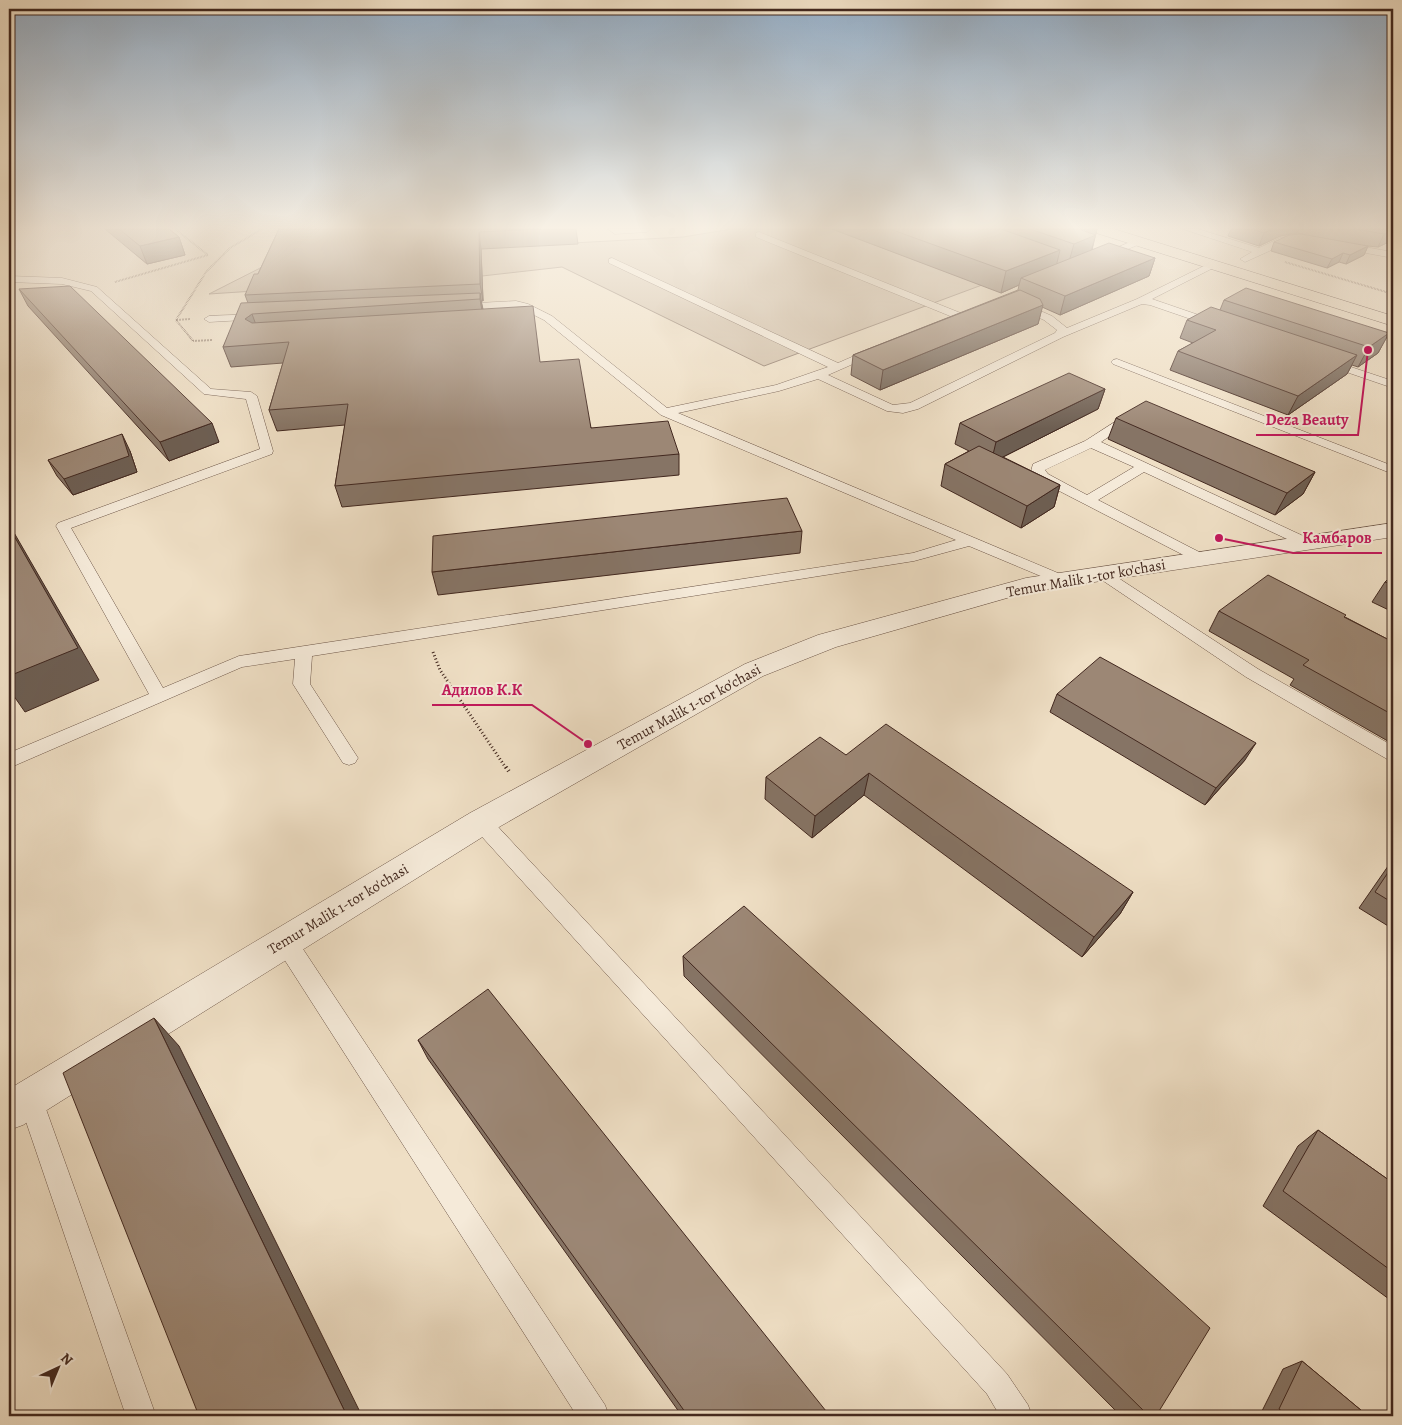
<svg xmlns="http://www.w3.org/2000/svg" width="1402" height="1425" viewBox="0 0 1402 1425" font-family="Alegreya,serif">
<style>
.green{fill:#d2c0a9;stroke:#8a7464}
.lines{fill:none;stroke-linecap:round;stroke-linejoin:round}
.service-casing{stroke:#6d5648;stroke-width:1}
.minor-casing{stroke:#6d5648;stroke-width:1}
.primary-casing{stroke:#42281f;stroke-width:1}
.path-far2{stroke:#42281f;stroke-width:2;stroke-dasharray:0.5 1;stroke-linecap:butt}
.path-far1{stroke:#42281f;stroke-width:3;stroke-dasharray:1 2.5;stroke-linecap:butt}
.path{stroke:#42281f;stroke-width:4;stroke-dasharray:1 3;stroke-linecap:butt}
.service{fill:#f5ead9;fill-rule:evenodd}
.minor{fill:#f5ead9;fill-rule:evenodd}
.primary{fill:#efdfc5;fill-rule:evenodd}
.wall{fill:#867465;stroke:#42281f}
.shaded-wall{fill:#6d5e52;stroke:#42281f}
.building{fill:#9c8775;stroke:#42281f}
.labels{text-anchor:middle;stroke-width:4;stroke-linejoin:round;paint-order:stroke}
.street-label{font-size:15px;fill:#42281f;stroke:#f5ead9}
.leader{fill:none;stroke:#c2185b;stroke-width:2}
.callout-dot{fill:#c2185b;stroke:#f5ead9;stroke-width:2}
.callout-label{font-size:16px;text-anchor:middle;font-weight:bold;fill:#c2185b;stroke:#f5ead9;stroke-width:4;stroke-linejoin:round;paint-order:stroke}
</style>
<rect width="100%" height="100%" fill="#efdfc5"/>
<filter id="stains"><feTurbulence type="fractalNoise" baseFrequency=".004" numOctaves="4"/><feColorMatrix values="0 0 0 0 .2 0 0 0 0 .09 0 0 0 0 .02 0 0 0 .5 -.17"/></filter>
<radialGradient id="worn" r=".72"><stop offset=".6" stop-color="#630" stop-opacity="0"/><stop offset="1" stop-color="#630" stop-opacity=".3"/></radialGradient>
<!-- green -->
<path class="green" d="M 732,229 L 832,229 L 982,285 L 764,366 L 562,267 L 482,276 L 209,294 L 278,259 L 683,237 Z"/>
<g class="lines">
<defs>
<path id="service" d="M 608,229 L 651,229 L 647,232 L 615,234 Z
M 1183,229 L 1198,229 L 1259,248 L 1280,238 L 1294,235 L 1298,238 L 1245,262 L 1240,259 L 1252,252 Z
M 759,232 L 963,314 L 964,316 L 959,319 L 955,318 L 756,237 L 756,233 Z
M 1137,239 L 1142,242 L 1140,244 L 1104,259 L 1101,260 L 1096,257 Z
M 1342,243 L 1393,252 L 1393,258 L 1339,248 L 1339,244 Z
M 612,258 L 838,363 L 870,349 L 878,349 L 879,351 L 878,353 L 828,375 L 893,405 L 910,403 L 1055,333 L 1057,330 L 1044,320 L 1016,307 L 1015,305 L 1020,302 L 1052,316 L 1067,328 L 1137,299 L 1212,262 L 1217,265 L 1215,267 L 1152,299 L 1219,322 L 1220,324 L 1215,327 L 1211,326 L 1150,305 L 1142,304 L 1063,337 L 918,409 L 903,413 L 887,411 L 818,379 L 779,391 L 678,413 L 1065,576 L 1068,579 L 1065,582 L 1055,582 L 969,546 L 914,561 L 312,656 L 310,684 L 358,758 L 355,763 L 349,765 L 343,763 L 293,684 L 295,659 L 242,667 L 9,768 L 9,753 L 149,694 L 56,526 L 58,523 L 260,449 L 246,399 L 204,394 L 91,291 L 62,284 L 9,282 L 9,276 L 62,278 L 97,287 L 211,389 L 251,392 L 257,396 L 273,451 L 272,454 L 71,528 L 163,688 L 239,656 L 913,553 L 956,540 L 661,415 L 544,320 L 520,308 L 459,310 L 454,307 L 459,304 L 516,301 L 528,304 L 552,316 L 667,408 L 776,385 L 828,367 L 609,263 L 609,259 Z
M 258,314 L 262,315 L 263,317 L 262,319 L 209,322 L 204,319 L 209,316 Z
M 1117,359 L 1393,466 L 1393,474 L 1113,364 L 1111,362 L 1113,360 Z
M 1327,359 L 1393,381 L 1393,388 L 1323,364 L 1321,362 Z
M 1132,411 L 1138,415 L 1136,418 L 1101,442 L 1314,541 L 1316,544 L 1314,547 L 1304,547 L 1144,472 L 1098,500 L 1207,556 L 1209,559 L 1207,562 L 1197,562 L 1038,480 L 1031,471 L 1033,464 L 1085,441 ZM 1091,448 L 1134,467 L 1087,495 L 1048,474 L 1045,470 Z
M 1101,568 L 1106,570 L 1258,669 L 1393,746 L 1393,761 L 1387,759 L 1246,677 L 1096,576 L 1094,573 L 1096,570 Z
M 481,814 L 488,816 L 1007,1374 L 1028,1405 L 1032,1416 L 1000,1416 L 987,1394 L 474,828 L 471,822 L 474,816 Z
M 285,931 L 293,934 L 605,1405 L 609,1416 L 577,1416 L 277,948 L 274,941 L 277,934 Z
M 30,1086 L 39,1089 L 42,1098 L 156,1416 L 126,1416 L 18,1098 L 21,1089 Z"/>
<path id="minor" d="M 1393,523 L 1393,537 L 1028,592 L 836,647 L 763,676 L 492,831 L 23,1125 L 9,1130 L 9,1089 L 470,813 L 745,664 L 818,635 L 1026,578 Z"/>
<path id="primary" d="M 1091,229 L 1114,229 L 1393,316 L 1393,326 L 1093,232 Z"/>
</defs>
<!-- service casing -->
<use href="#service" class="service-casing"/>
<!-- minor casing -->
<use href="#minor" class="minor-casing"/>
<!-- primary casing -->
<use href="#primary" class="primary-casing"/>
<!-- path-far2 -->
<path class="path-far2" d="M 1285,262 L 1393,294
M 115,282 L 208,255 L 175,229
M 176,320 L 190,319
M 212,340 L 193,341 L 176,320 L 206,272 L 230,248 L 262,229"/>
<!-- path-far1 -->
<path class="path-far1" d="M 433,652 L 440,670 L 506,768"/>
<!-- path -->
<path class="path" d="M 506,767 L 510,773"/>
<!-- service -->
<use href="#service" class="service"/>
<!-- minor -->
<use href="#minor" class="minor"/>
<!-- primary -->
<use href="#primary" class="primary"/>
</g>
<!-- wall -->
<path class="wall" d="M 105,229 L 169,229 L 179,237 L 185,255 L 147,264 Z
M 279,229 L 576,229 L 578,244 L 481,249 L 483,301 L 481,301 L 483,309 L 540,362 L 591,428 L 679,454 L 679,475 L 342,507 L 335,486 L 345,425 L 277,431 L 269,410 L 283,363 L 231,367 L 223,347 L 248,303 L 245,295 L 258,274 Z
M 832,229 L 1097,229 L 1092,250 L 1155,258 L 1149,276 L 1060,315 L 1042,307 L 1038,324 L 880,390 L 851,375 L 853,355 L 1018,290 L 1019,285 L 1001,293 Z
M 1231,229 L 1393,229 L 1393,240 L 1378,247 L 1368,246 L 1364,255 L 1346,264 L 1339,262 L 1327,268 L 1271,251 L 1274,242 L 1303,234 L 1297,233 L 1280,236 L 1259,246 L 1228,236 Z
M 19,289 L 219,442 L 169,461 L 28,306 Z
M 1224,300 L 1389,333 L 1378,353 L 1358,367 L 1352,365 L 1347,374 L 1288,415 L 1170,370 L 1178,351 L 1193,343 L 1180,338 L 1187,320 L 1220,310 Z
M 1105,389 L 1098,409 L 1003,457 L 1060,485 L 1054,507 L 1021,528 L 941,486 L 945,464 L 969,451 L 955,444 L 960,423 Z
M 1116,418 L 1315,472 L 1303,494 L 1275,515 L 1108,439 Z
M 130,451 L 137,472 L 73,495 L 57,476 L 48,460 Z
M 802,531 L 800,553 L 438,595 L 432,572 Z
M 1393,574 L 1393,612 L 1372,602 L 1385,582 Z
M 1219,611 L 1345,617 L 1393,642 L 1393,744 L 1290,685 L 1294,679 L 1209,631 Z
M 1057,694 L 1245,760 L 1205,805 L 1050,712 Z
M 846,755 L 1133,892 L 1120,914 L 1082,957 L 864,795 L 812,838 L 765,799 L 766,777 Z
M 1393,859 L 1393,929 L 1359,908 Z
M 683,956 L 1156,1416 L 1121,1416 L 684,976 Z
M 418,1040 L 830,1416 L 682,1416 L 428,1059 Z
M 1318,1130 L 1393,1183 L 1393,1302 L 1263,1206 L 1298,1146 Z
M 1302,1361 L 1368,1416 L 1261,1416 L 1260,1415 L 1283,1369 Z"/>
<!-- shaded-wall -->
<path class="shaded-wall" d="M 1083,229 L 1097,229 L 1090,256 L 1068,265 L 1074,244 L 1081,230 Z
M 1272,229 L 1299,229 L 1297,233 L 1280,236 L 1259,246 L 1264,233 Z
M 1393,230 L 1393,240 L 1378,247 L 1384,234 Z
M 479,232 L 481,249 L 483,301 L 480,284 Z
M 179,237 L 185,255 L 147,264 L 140,246 Z
M 1368,246 L 1364,255 L 1346,264 L 1350,255 Z
M 1060,250 L 1055,271 L 1021,278 L 1019,285 L 1001,293 L 1006,271 Z
M 1343,253 L 1339,262 L 1327,268 L 1332,259 Z
M 1155,258 L 1149,276 L 1060,315 L 1065,296 Z
M 480,293 L 483,312 L 483,318 L 480,299 Z
M 1043,305 L 1038,324 L 880,390 L 883,370 Z
M 252,314 L 259,333 L 245,319 Z
M 1389,333 L 1378,353 L 1358,367 L 1369,347 Z
M 1357,355 L 1347,374 L 1288,415 L 1298,396 Z
M 1105,389 L 1098,409 L 991,463 L 996,442 Z
M 212,423 L 219,442 L 169,461 L 160,442 Z
M 122,434 L 130,451 L 137,472 L 73,495 L 64,479 Z
M 1315,472 L 1303,494 L 1275,515 L 1287,493 Z
M 1060,485 L 1054,507 L 1021,528 L 1027,506 Z
M 9,524 L 99,680 L 25,712 L 9,689 Z
M 1256,743 L 1245,760 L 1205,805 L 1216,788 Z
M 869,773 L 864,795 L 812,838 L 815,816 Z
M 1133,892 L 1120,914 L 1082,957 L 1094,937 Z
M 154,1018 L 179,1046 L 362,1416 L 347,1416 Z"/>
<!-- building -->
<path class="building" d="M 119,229 L 169,229 L 179,237 L 140,246 Z
M 279,229 L 538,229 L 479,232 L 480,284 L 245,295 L 254,274 L 258,274 Z
M 890,229 L 1001,229 L 1060,250 L 1006,271 Z
M 1030,229 L 1083,229 L 1081,230 L 1096,235 L 1074,244 Z
M 1252,229 L 1272,229 L 1264,233 Z
M 1355,229 L 1393,229 L 1393,230 L 1384,234 Z
M 1301,234 L 1368,246 L 1350,255 L 1343,253 L 1332,259 L 1274,242 L 1289,235 Z
M 1109,243 L 1155,258 L 1065,296 L 1021,278 Z
M 70,286 L 212,423 L 160,442 L 19,289 Z
M 1246,288 L 1389,333 L 1369,347 L 1224,300 Z
M 1020,290 L 1040,299 L 1043,305 L 883,370 L 853,355 Z
M 480,293 L 480,299 L 252,314 L 245,319 L 252,323 L 533,306 L 540,362 L 579,359 L 591,428 L 668,421 L 679,454 L 335,486 L 348,404 L 269,410 L 289,342 L 223,347 L 241,303 Z
M 1211,307 L 1357,355 L 1298,396 L 1178,351 L 1216,330 L 1187,320 Z
M 1069,373 L 1105,389 L 996,442 L 960,423 Z
M 1146,401 L 1315,472 L 1287,493 L 1116,418 Z
M 122,434 L 129,456 L 64,479 L 48,460 Z
M 979,446 L 1060,485 L 1027,506 L 945,464 Z
M 787,498 L 802,531 L 432,572 L 433,536 Z
M 9,527 L 78,648 L 9,676 Z
M 1393,574 L 1393,585 L 1385,582 Z
M 1268,575 L 1346,615 L 1344,617 L 1393,642 L 1393,715 L 1303,665 L 1309,660 L 1219,611 Z
M 1100,657 L 1256,743 L 1216,788 L 1057,694 Z
M 886,724 L 1133,892 L 1094,937 L 869,773 L 815,816 L 766,777 L 820,737 L 846,755 Z
M 1393,865 L 1393,903 L 1375,892 Z
M 744,906 L 1210,1328 L 1156,1416 L 1149,1416 L 683,956 Z
M 488,989 L 830,1416 L 688,1416 L 418,1040 Z
M 154,1018 L 347,1416 L 199,1416 L 63,1073 Z
M 1318,1130 L 1393,1183 L 1393,1272 L 1283,1191 Z
M 1302,1361 L 1368,1416 L 1288,1416 L 1279,1409 Z"/>
<!-- sky -->
<linearGradient id="sky" x2="0" y2="1"><stop stop-color="#93acc4"/><stop offset="0.53" stop-color="#f8f1e5"/><stop offset="1" stop-color="#f8f1e5" stop-opacity="0"/></linearGradient>
<rect width="1402" height="429" fill="url(#sky)"/>
<g class="labels">
<!-- street labels -->
<g class="street-label">
<text transform="translate(1086 578) rotate(-10)" y="5">Temur Malik 1-tor ko'chasi</text>
<text transform="translate(689 707) rotate(-29)" y="5">Temur Malik 1-tor ko'chasi</text>
<text transform="translate(338 909) rotate(-31)" y="5">Temur Malik 1-tor ko'chasi</text>
</g>
</g>
<!-- callouts -->
<path class="leader" d="M1368 350L1358 435H1256M1219 538L1293 553H1382M588 744L532 705H432"/>
<g class="callout-dot">
<circle cx="1368" cy="350" r="5"/>
<circle cx="1219" cy="538" r="5"/>
<circle cx="588" cy="744" r="5"/>
</g>
<g class="callout-label">
<text x="1307" y="425">Deza Beauty</text>
<text x="1337" y="543">Камбаров</text>
<text x="482" y="695">Адилов К.К</text>
</g>
<!-- margin -->
<rect width="1402" height="1425" fill="none" stroke="#efdfc5" stroke-width="30"/>
<rect x="10" y="10" width="1382" height="1405" fill="none" stroke="#42281f" stroke-width="2.5"/>
<rect x="15" y="15" width="1372" height="1395" fill="none" stroke="#42281f"/>
<!-- north arrow -->
<g transform="translate(58 1368) rotate(44)" stroke="#f5ead9" stroke-width="4" paint-order="stroke">
<path d="M0-4L9 19L0 12L-9 19Z" fill="#42281f"/>
<text y="-8" font-size="14" font-weight="bold" text-anchor="middle" fill="#42281f">N</text>
</g>
<rect width="100%" height="100%" filter="url(#stains)"/>
<rect width="100%" height="100%" fill="url(#worn)"/>
</svg>
